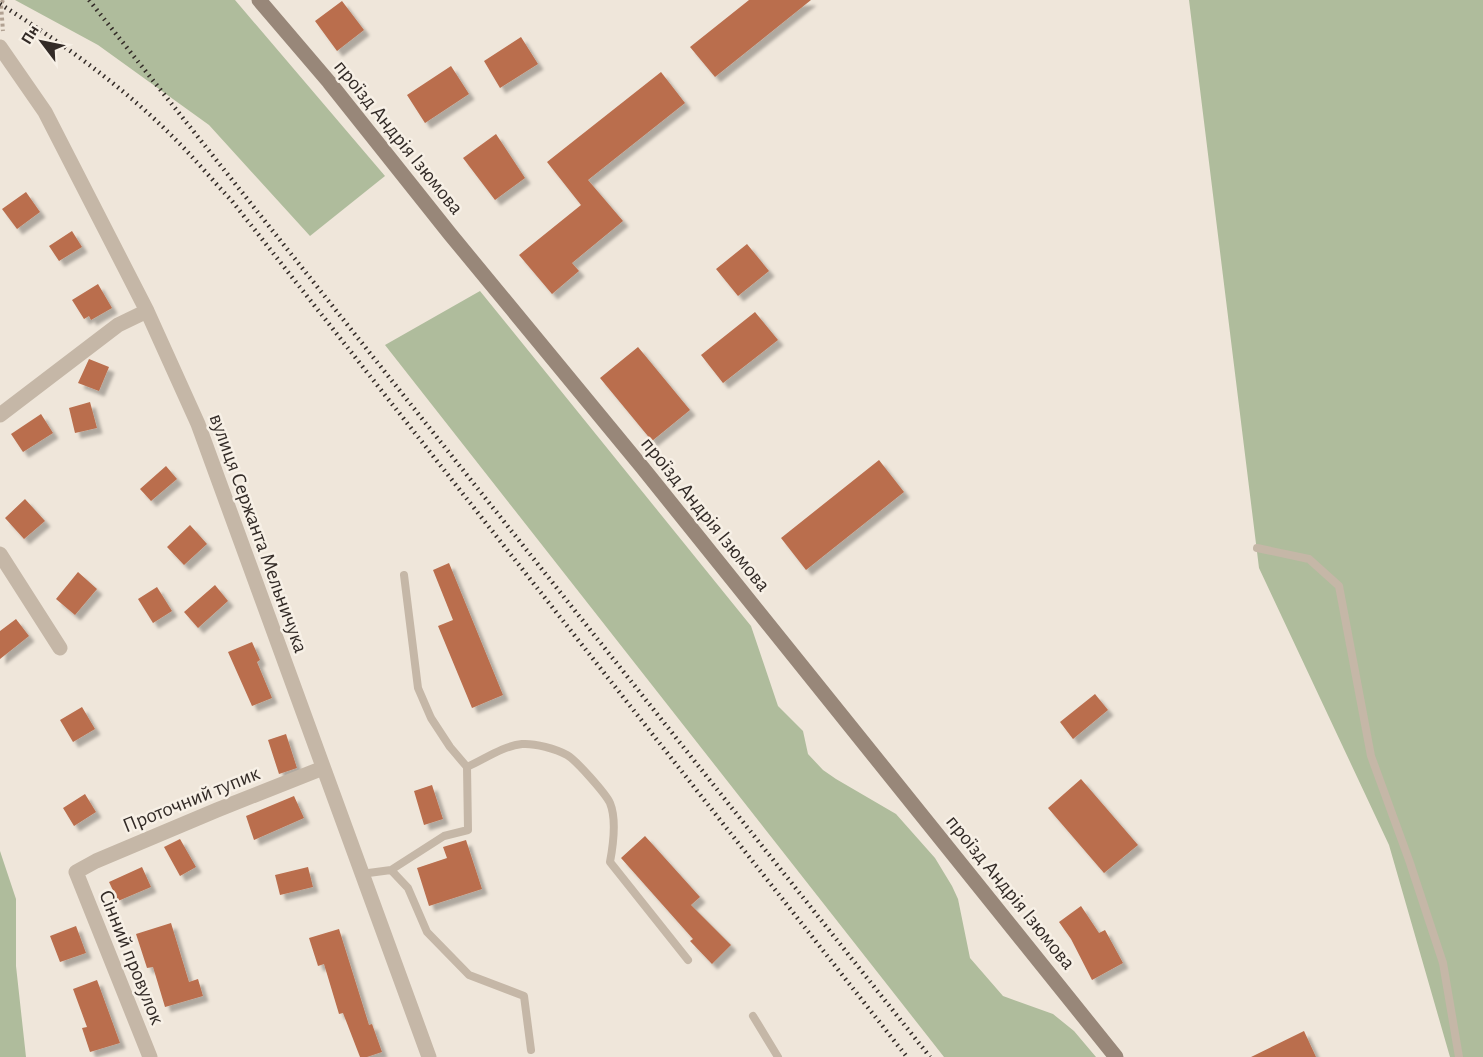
<svg xmlns="http://www.w3.org/2000/svg" width="1483" height="1057" viewBox="0 0 1483 1057" font-family="'Alegreya Sans',sans-serif">
<style>
.green{fill:#afbc9c}
.building{fill:#ba6e4d;filter:url(#shadow)}
.lines{fill:none;stroke-linecap:round;stroke-linejoin:round}
.path{stroke:#b1a192;stroke-width:4;stroke-dasharray:3 3;stroke-linecap:butt}
.lane{stroke:#c5b7a7;stroke-width:8}
.street{stroke:#c5b7a7;stroke-width:15}
.secondary{stroke:#988779;stroke-width:15}
.rail{stroke:#332b27;stroke-width:4.5;stroke-dasharray:1.5 4.5;stroke-linecap:butt}
.labels{text-anchor:middle;stroke-width:5;stroke-linejoin:round;paint-order:stroke}
.street-label{font-size:21px;fill:#332b27;stroke:#f7f0e6}
</style>
<defs>
<filter id="shadow"><feDropShadow dx="5.5" dy="5.5" stdDeviation="1.5" flood-color="#0004"/></filter>
</defs>
<rect width="100%" height="100%" fill="#efe6da"/>
<!-- green -->
<path class="green" d="M 15,0 L 235,0 L 385,176 L 310,236 L 209,125 L 98,45 Z
M 1189,0 L 1483,0 L 1483,1057 L 1450,1057 L 1389,845 L 1259,568 Z
M 480,291 L 751,626 L 778,706 L 803,731 L 808,754 L 823,770 L 836,779 L 896,814 L 935,858 L 952,886 L 958,899 L 970,958 L 1003,996 L 1053,1014 L 1074,1031 L 1096,1057 L 944,1057 L 385,345 Z
M 0,851 L 16,899 L 16,966 L 26,1057 L 0,1057 Z"/>
<!-- building -->
<path class="building" d="M 749,0 L 811,0 L 715,77 L 690,47 Z
M 342,1 L 364,30 L 337,51 L 315,21 Z
M 521,37 L 538,64 L 500,88 L 484,61 Z
M 451,66 L 469,94 L 425,123 L 407,95 Z
M 661,72 L 685,103 L 588,180 L 623,221 L 572,263 L 579,271 L 552,294 L 519,255 L 581,205 L 547,162 Z
M 496,134 L 525,178 L 495,200 L 463,158 Z
M 26,192 L 40,212 L 17,229 L 2,209 Z
M 72,231 L 82,247 L 59,261 L 49,246 Z
M 747,244 L 769,271 L 738,296 L 716,269 Z
M 98,284 L 112,308 L 91,320 L 89,316 L 84,319 L 72,300 Z
M 755,312 L 778,340 L 723,383 L 701,355 Z
M 638,347 L 690,410 L 652,441 L 600,378 Z
M 89,359 L 109,367 L 99,391 L 78,383 Z
M 90,402 L 97,428 L 75,433 L 69,408 Z
M 41,414 L 53,433 L 23,452 L 11,434 Z
M 879,460 L 904,492 L 806,570 L 781,538 Z
M 166,466 L 177,479 L 151,501 L 140,489 Z
M 25,499 L 45,521 L 24,539 L 5,518 Z
M 190,525 L 207,544 L 184,565 L 167,547 Z
M 449,563 L 503,695 L 472,708 L 438,626 L 453,620 L 433,570 Z
M 78,572 L 97,589 L 75,615 L 56,599 Z
M 215,585 L 228,601 L 198,628 L 184,612 Z
M 157,587 L 172,611 L 153,623 L 138,599 Z
M 16,619 L 29,636 L 0,659 L 0,631 Z
M 252,642 L 260,660 L 257,662 L 272,698 L 252,706 L 228,652 Z
M 1095,694 L 1108,710 L 1073,739 L 1060,722 Z
M 82,707 L 95,729 L 73,742 L 60,720 Z
M 286,734 L 297,768 L 279,774 L 268,740 Z
M 1081,779 L 1138,845 L 1104,873 L 1048,808 Z
M 432,785 L 443,819 L 424,825 L 414,791 Z
M 85,794 L 96,812 L 74,826 L 63,808 Z
M 294,796 L 304,818 L 254,840 L 246,816 Z
M 645,836 L 700,897 L 691,905 L 731,945 L 712,964 L 690,941 L 693,939 L 621,858 Z
M 180,839 L 196,867 L 180,876 L 164,847 Z
M 466,840 L 482,889 L 429,906 L 417,868 L 447,858 L 443,847 Z
M 142,867 L 151,887 L 118,901 L 109,882 Z
M 308,867 L 313,887 L 280,895 L 275,875 Z
M 1081,906 L 1099,933 L 1105,930 L 1123,963 L 1092,980 L 1071,939 L 1059,922 Z
M 171,923 L 189,982 L 198,979 L 203,996 L 165,1007 L 153,967 L 147,968 L 136,934 Z
M 76,926 L 86,953 L 60,962 L 50,936 Z
M 339,929 L 369,1025 L 372,1024 L 382,1052 L 367,1057 L 360,1057 L 343,1013 L 339,1014 L 324,964 L 318,966 L 309,938 Z
M 97,980 L 120,1043 L 90,1052 L 82,1028 L 87,1027 L 73,989 Z
M 1304,1031 L 1316,1057 L 1251,1057 Z"/>
<g class="lines">
<!-- path -->
<path class="path" d="M 3,0 L 1,5 L 3,31"/>
<!-- lane -->
<path class="lane" d="M 1257,548 L 1309,559 L 1339,586 L 1371,756 L 1409,860 L 1443,963 L 1459,1057
M 467,767 C 485,759 503,746 522,744 C 535,743 556,749 567,755 C 576,760 606,794 610,803 C 617,820 613,846 610,862 L 688,960
M 391,870 L 444,836 L 468,830 L 467,767 L 450,747 L 431,718 L 418,688 L 404,575
M 361,874 L 391,870 L 408,888 L 427,932 L 469,975 L 524,996 L 531,1050
M 753,1016 L 778,1057"/>
<!-- street -->
<path class="street" d="M 0,47 L 45,112 L 147,311 L 198,424 L 429,1057
M 0,415 L 118,325 L 147,311
M 0,554 L 60,648
M 150,1057 L 76,872 L 96,861 L 217,810 L 323,768"/>
<!-- secondary -->
<path class="secondary" d="M 259,0 L 329,82 L 450,234 L 642,467 L 1116,1057"/>
<!-- rail -->
<path class="rail" d="M 89,0 L 930,1057
M 0,4 C 62,43 124,87 176,140 C 195,159 213,181 232,201 L 907,1057"/>
</g>
<g class="labels">
<!-- street labels -->
<g class="street-label">
<text transform="translate(399 137) rotate(51)" y="7">проїзд Андрія Ізюмова</text>
<text transform="translate(706 514) rotate(51)" y="7">проїзд Андрія Ізюмова</text>
<text transform="translate(259 533) rotate(70)" y="7">вулиця Сержанта Мельничука</text>
<text transform="translate(191 799) rotate(-22)" y="7">Проточний тупик</text>
<text transform="translate(1011 892) rotate(51)" y="7">проїзд Андрія Ізюмова</text>
<text transform="translate(132 957) rotate(68)" y="7">Сінний провулок</text>
</g>
</g>
<!-- north arrow -->
<g transform="translate(42 42) rotate(302)" stroke="#f7f0e6" stroke-width="4.5" paint-order="stroke">
<path d="M0-4.5L10 22L0 15L-10 22Z" fill="#332b27"/>
<text y="-9" font-size="16" font-weight="bold" text-anchor="middle" fill="#332b27">Пн</text>
</g>
</svg>
